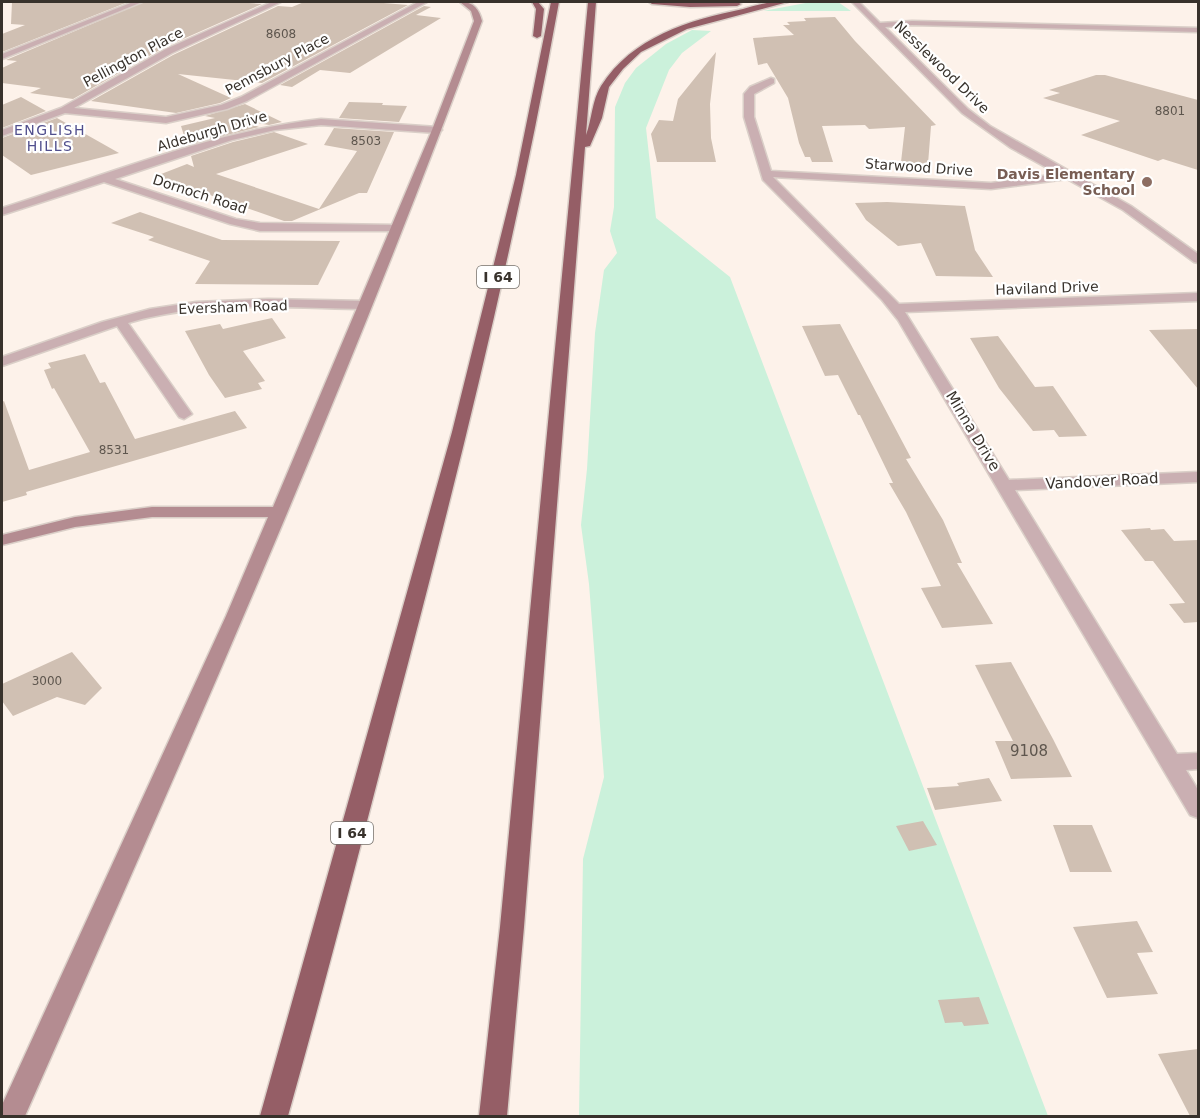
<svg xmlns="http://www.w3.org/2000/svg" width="1200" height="1118" viewBox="0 0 1200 1118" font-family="'DejaVu Sans',sans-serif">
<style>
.green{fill:#cbf1db}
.building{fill:#d0c0b3}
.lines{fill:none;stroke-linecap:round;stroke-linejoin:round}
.street-casing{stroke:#dacfc8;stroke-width:3}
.secondary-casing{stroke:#dacfc8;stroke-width:3}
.highway-casing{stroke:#dacfc8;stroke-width:3}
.street{fill:#caafb2;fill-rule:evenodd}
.secondary{fill:#b48c91;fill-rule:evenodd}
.highway{fill:#955e66;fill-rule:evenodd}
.education-dot{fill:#8d6e63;stroke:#fff;stroke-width:2}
.labels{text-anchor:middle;stroke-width:4.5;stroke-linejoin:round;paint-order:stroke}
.number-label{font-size:12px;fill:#5e564e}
.far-street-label{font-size:14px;fill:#38322c;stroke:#fff}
.far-neighbourhood-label{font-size:14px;letter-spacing:1.5px;fill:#514f8d;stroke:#fff}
.far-education-label{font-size:14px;font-weight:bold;fill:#785e54;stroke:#fff;text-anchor:end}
.shield{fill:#fff;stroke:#74706b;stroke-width:1.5}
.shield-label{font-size:14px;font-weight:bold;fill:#38322c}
.street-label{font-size:15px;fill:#38322c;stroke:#fff}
.near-number-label{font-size:15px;fill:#5e564e}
</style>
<rect width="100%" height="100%" fill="#fdf2ea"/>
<!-- green -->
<path class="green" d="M 811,2 L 838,2 L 851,11 L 763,11 Z
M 692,30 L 711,31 L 682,53 L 669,70 L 646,128 L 656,218 L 730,277 L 1048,1116 L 579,1116 L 583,859 L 604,777 L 589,584 L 581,525 L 587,469 L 595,333 L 604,270 L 617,253 L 610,231 L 614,207 L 615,107 L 625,83 L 636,68 L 666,44 Z"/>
<!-- building -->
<path class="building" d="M 12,2 L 128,2 L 2,52 L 2,34 L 25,25 L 11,24 Z
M 144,2 L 235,2 L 262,4 L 165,47 L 73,99 L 30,93 L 41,88 L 2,83 L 2,68 L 17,61 L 6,60 Z
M 304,2 L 371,2 L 408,5 L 262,83 L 178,74 L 231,98 L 220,103 L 176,113 L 91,101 L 173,55 L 278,6 L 292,7 Z
M 424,6 L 431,7 L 416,15 L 441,18 L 350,73 L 320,70 L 292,87 L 280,85 Z
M 835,17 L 855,41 L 936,125 L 931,126 L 928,164 L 901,162 L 905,127 L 869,129 L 865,125 L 822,126 L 833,162 L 812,162 L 810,157 L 805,157 L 799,143 L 788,98 L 767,63 L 758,65 L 753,38 L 794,35 L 783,25 L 790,25 L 787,22 L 806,21 L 804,18 Z
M 716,52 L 710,104 L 711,138 L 716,162 L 657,162 L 651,134 L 659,120 L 673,121 L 678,99 Z
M 1096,75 L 1105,75 L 1198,100 L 1198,170 L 1163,159 L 1158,161 L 1081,135 L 1120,121 L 1043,98 L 1060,93 L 1049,90 Z
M 21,97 L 46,111 L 2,128 L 2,105 Z
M 349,102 L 383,103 L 382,105 L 407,106 L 399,122 L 339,118 Z
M 245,104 L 282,122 L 269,125 L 244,121 L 259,127 L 187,145 L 181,126 L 215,118 L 205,116 Z
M 57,118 L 119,153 L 31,175 L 2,155 L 2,138 Z
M 334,128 L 394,132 L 367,193 L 359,193 L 292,221 L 284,221 L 156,176 L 187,164 L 194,167 L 191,156 L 233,142 L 274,132 L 308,144 L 216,174 L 319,209 L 357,151 L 324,145 Z
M 887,202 L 965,206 L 975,250 L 993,277 L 936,276 L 921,243 L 898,246 L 866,220 L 855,203 Z
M 140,212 L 222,240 L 340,241 L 318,285 L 195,284 L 210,261 L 148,240 L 154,237 L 111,223 Z
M 272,318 L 286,338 L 243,351 L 265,381 L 258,383 L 262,389 L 225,398 L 209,375 L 185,331 L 220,324 L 223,329 Z
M 840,324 L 911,458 L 906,459 L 943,520 L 962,563 L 957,563 L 993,624 L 942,628 L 921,588 L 941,586 L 906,512 L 889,483 L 893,483 L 860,415 L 858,415 L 838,375 L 825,376 L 802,326 Z
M 1198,329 L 1198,389 L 1149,330 Z
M 998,336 L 1035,387 L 1053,386 L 1087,436 L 1059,437 L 1054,430 L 1033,431 L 999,388 L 970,338 Z
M 85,354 L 100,383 L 105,382 L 135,439 L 235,411 L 247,428 L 26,492 L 27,495 L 2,502 L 2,402 L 4,401 L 29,470 L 90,452 L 54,388 L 52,389 L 44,370 L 51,368 L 48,363 Z
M 1150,528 L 1151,530 L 1164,529 L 1174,541 L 1198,540 L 1198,622 L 1184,623 L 1169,604 L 1185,603 L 1153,561 L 1145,561 L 1121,530 Z
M 72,652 L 102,688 L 85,705 L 57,697 L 13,716 L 2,701 L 2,684 Z
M 1011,662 L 1053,739 L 1072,777 L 1011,779 L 995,741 L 1013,741 L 975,665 Z
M 989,778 L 1002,801 L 935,810 L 927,788 L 959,786 L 957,783 Z
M 923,821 L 937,845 L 909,851 L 896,826 Z
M 1053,825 L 1092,825 L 1112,872 L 1070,872 Z
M 1137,921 L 1153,952 L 1137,953 L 1158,994 L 1107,998 L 1073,927 Z
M 979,997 L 989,1024 L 964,1026 L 962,1022 L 945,1023 L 938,1000 Z
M 1198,1049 L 1198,1116 L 1190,1116 L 1158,1054 Z"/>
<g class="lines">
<defs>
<path id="street" d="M 133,2 L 142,2 L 2,59 L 2,54 Z
M 272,2 L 281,2 L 172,53 L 74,108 L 166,117 L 221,105 L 241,97 L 418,2 L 427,2 L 247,101 L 227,109 L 166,123 L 65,113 L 2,136 L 2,130 L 61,108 L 166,49 Z
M 852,2 L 859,2 L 880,23 L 912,21 L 1198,28 L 1198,32 L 912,25 L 885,27 L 968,109 L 990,126 L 1131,206 L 1198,254 L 1198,263 L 1194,262 L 1123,210 L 1067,179 L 991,189 L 773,177 L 899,304 L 1198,293 L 1198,301 L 905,312 L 1009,480 L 1198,472 L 1198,482 L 1015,490 L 1177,754 L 1198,753 L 1198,769 L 1186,770 L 1198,790 L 1198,818 L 1190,815 L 898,320 L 882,300 L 763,180 L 744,117 L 744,94 L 750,87 L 771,78 L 774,79 L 774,83 L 754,94 L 754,117 L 771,171 L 991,183 L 1058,174 L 1011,148 L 962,113 Z
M 321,119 L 437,127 L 442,130 L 437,133 L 321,125 L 275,130 L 232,140 L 115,179 L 236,219 L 260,223 L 396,225 L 402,229 L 400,231 L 260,231 L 230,224 L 104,182 L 2,215 L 2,208 C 106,175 212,131 321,119 Z
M 268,299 L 365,301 L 372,305 L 365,309 C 286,308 205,300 128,323 L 192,414 L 184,419 L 179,417 L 117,326 L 2,366 L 2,357 L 102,322 L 150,309 L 196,302 Z"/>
<path id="secondary" d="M 460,2 C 473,1 479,9 482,21 C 345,393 185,754 25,1116 L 2,1116 L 2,1105 L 226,616 L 268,517 L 152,517 L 75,527 L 2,545 L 2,535 L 75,517 L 152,507 L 273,507 L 432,130 L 474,21 L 471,11 Z"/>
<path id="highway" d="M 532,2 L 538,2 L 544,9 L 541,36 L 537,38 L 533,36 L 536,9 Z
M 551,2 L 559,2 C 516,241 458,475 396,709 C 361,845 326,981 288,1116 L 260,1116 L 452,432 L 516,175 Z
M 588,2 L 596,2 L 586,135 C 592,119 592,100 601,86 C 632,37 689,20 743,9 C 757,5 773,0 788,2 L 687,29 L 641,52 L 623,69 L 609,87 L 602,118 L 590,146 L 585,147 L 524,927 L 507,1116 L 479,1116 L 500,927 Z
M 649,2 L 737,2 L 741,4 L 737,6 L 690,7 L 652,4 Z"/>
</defs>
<!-- street casing -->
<use href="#street" class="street-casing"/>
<!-- secondary casing -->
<use href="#secondary" class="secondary-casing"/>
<!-- highway casing -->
<use href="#highway" class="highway-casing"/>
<!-- street -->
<use href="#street" class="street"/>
<!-- secondary -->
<use href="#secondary" class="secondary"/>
<!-- highway -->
<use href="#highway" class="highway"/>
</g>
<!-- markers -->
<circle class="education-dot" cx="1147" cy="182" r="6"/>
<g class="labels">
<!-- number labels -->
<g class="number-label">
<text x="281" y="38">8608</text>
<text x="1170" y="115">8801</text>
<text x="366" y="145">8503</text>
<text x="114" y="454">8531</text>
<text x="47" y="685">3000</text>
</g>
<!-- far-street labels -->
<g class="far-street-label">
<text transform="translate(133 57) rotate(-28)" y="5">Pellington Place</text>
<text transform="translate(277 64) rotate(-28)" y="5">Pennsbury Place</text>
<text transform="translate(942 67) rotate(44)" y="5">Nesslewood Drive</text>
<text transform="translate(212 131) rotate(-16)" y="5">Aldeburgh Drive</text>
<text transform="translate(919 167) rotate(4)" y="5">Starwood Drive</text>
<text transform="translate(200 194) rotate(18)" y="5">Dornoch Road</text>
<text transform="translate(1047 288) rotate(-2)" y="5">Haviland Drive</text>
<text transform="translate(233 307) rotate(-2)" y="5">Eversham Road</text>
</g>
<!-- far-neighbourhood labels -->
<g class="far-neighbourhood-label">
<text x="50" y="135">ENGLISH<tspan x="50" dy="16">HILLS</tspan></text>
</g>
<!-- far-education labels -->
<g class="far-education-label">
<text x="1135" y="179">Davis Elementary<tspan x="1135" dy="16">School</tspan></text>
</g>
<!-- shield labels -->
<g class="shield">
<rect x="477" y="266" width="42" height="22" rx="4.5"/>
<rect x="331" y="822" width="42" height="22" rx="4.5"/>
</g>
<g class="shield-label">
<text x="498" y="282">I 64</text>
<text x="352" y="838">I 64</text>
</g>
<!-- street labels -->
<g class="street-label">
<text transform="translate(973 431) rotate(59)" y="5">Minna Drive</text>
<text transform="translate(1102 481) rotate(-3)" y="5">Vandover Road</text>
</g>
<!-- near-number labels -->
<g class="near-number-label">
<text x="1029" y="756">9108</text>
</g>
</g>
<!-- border -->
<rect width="1200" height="1118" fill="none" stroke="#38322c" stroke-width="6"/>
</svg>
